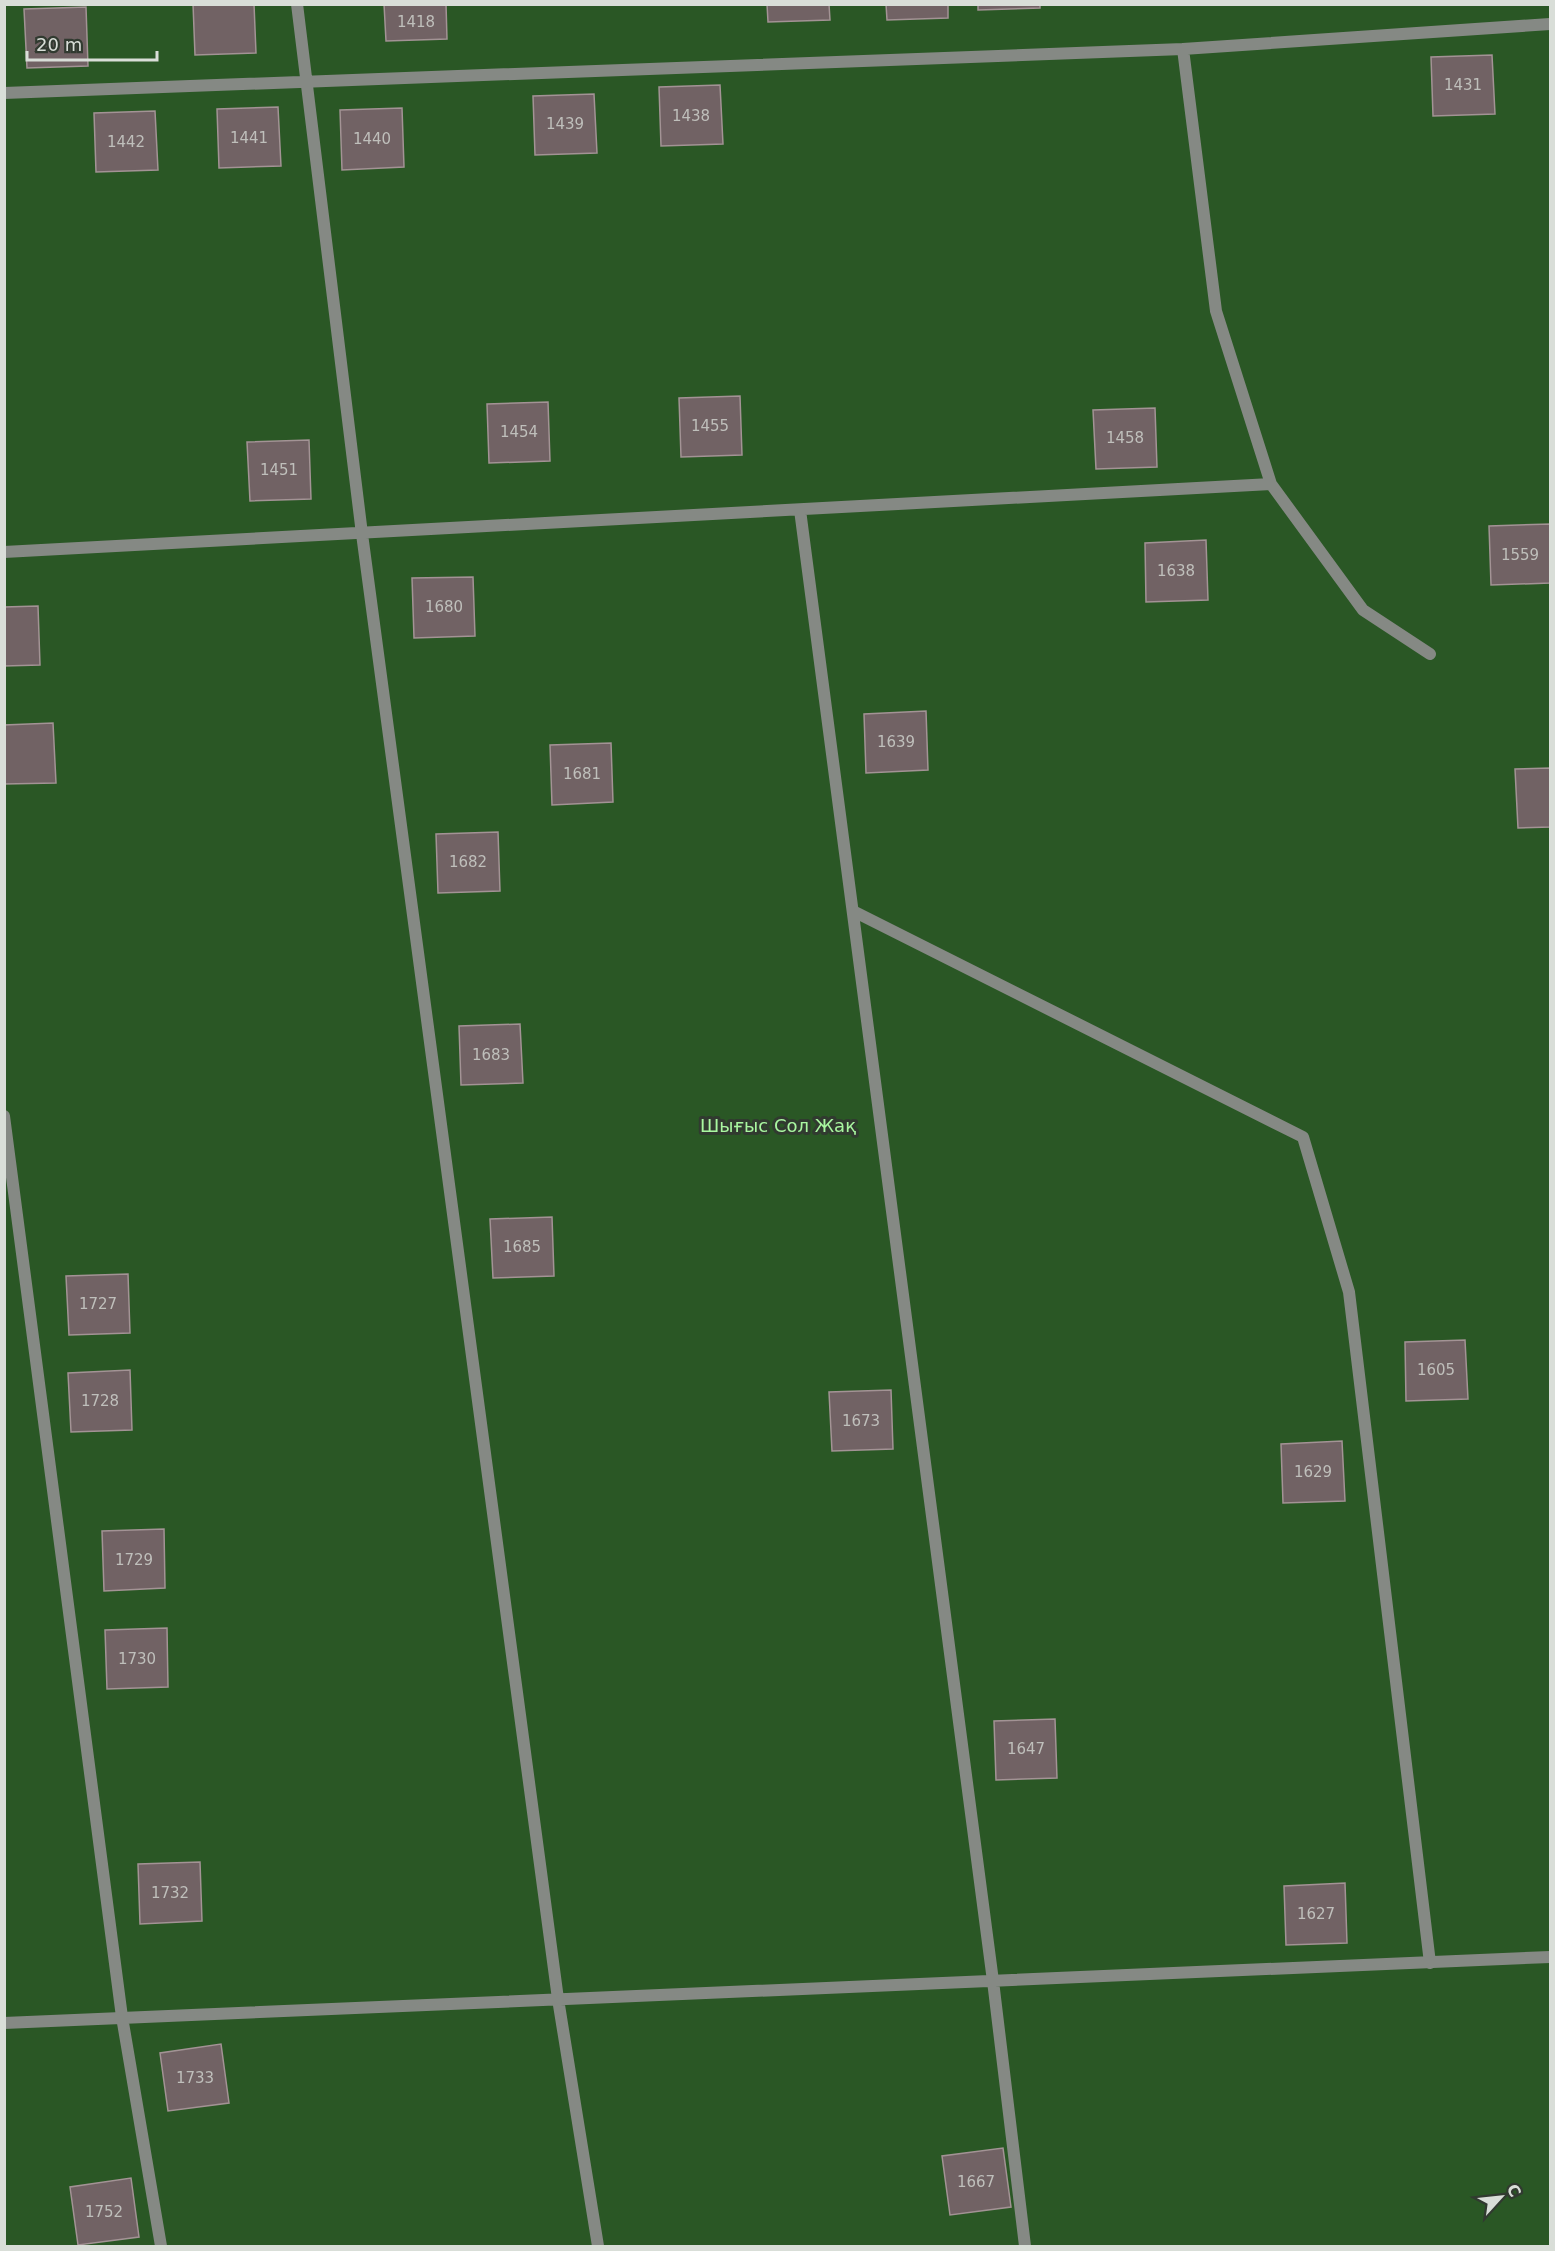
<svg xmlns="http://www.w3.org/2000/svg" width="1555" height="2251" viewBox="0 0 1555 2251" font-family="'DejaVu Sans',sans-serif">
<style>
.green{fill:#2a5725}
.building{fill:#716264;stroke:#a39395;stroke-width:1.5}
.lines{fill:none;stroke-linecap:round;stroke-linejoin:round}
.minor{stroke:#858984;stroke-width:12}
.labels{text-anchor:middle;stroke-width:6;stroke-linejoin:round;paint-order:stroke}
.number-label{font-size:15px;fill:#bfbfbb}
.park-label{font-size:18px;fill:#a9f7a0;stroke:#313a30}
</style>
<rect width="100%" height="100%" fill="#313a30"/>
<!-- green -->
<path class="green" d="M 5,5 L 1550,5 L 1550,2246 L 5,2246 Z"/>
<!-- building -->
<path class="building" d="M 193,4 L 254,4 L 256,53 L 195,55 Z
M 384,4 L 446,4 L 447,39 L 386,41 Z
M 767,4 L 829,4 L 830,20 L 768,22 Z
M 886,4 L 948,4 L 948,18 L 887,20 Z
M 978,4 L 1040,4 L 1040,8 L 978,10 Z
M 86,7 L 88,66 L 27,68 L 24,9 Z
M 1492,55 L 1495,114 L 1433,116 L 1431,57 Z
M 720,85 L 723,144 L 661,146 L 659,87 Z
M 594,94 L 597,153 L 535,155 L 533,96 Z
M 278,107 L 281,166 L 219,168 L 217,109 Z
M 402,108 L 404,167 L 342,170 L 340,110 Z
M 155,111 L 158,170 L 96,172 L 94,113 Z
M 740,396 L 742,455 L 681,457 L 679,398 Z
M 548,402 L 550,461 L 489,463 L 487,404 Z
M 1155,408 L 1157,467 L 1096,469 L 1093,410 Z
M 309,440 L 311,499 L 250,501 L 247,442 Z
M 1550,524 L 1550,583 L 1491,585 L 1489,526 Z
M 1206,540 L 1208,600 L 1146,602 L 1145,543 Z
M 473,577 L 475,636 L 414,638 L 412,578 Z
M 38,606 L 40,665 L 4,666 L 4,607 Z
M 926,711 L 928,770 L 866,773 L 864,714 Z
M 53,723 L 56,783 L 4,784 L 4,725 Z
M 611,743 L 613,802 L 552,805 L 550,745 Z
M 1550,768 L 1550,827 L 1518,828 L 1515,769 Z
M 498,832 L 500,891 L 438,893 L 436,834 Z
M 520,1024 L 523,1083 L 461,1085 L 459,1026 Z
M 552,1217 L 554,1276 L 493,1278 L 490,1219 Z
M 128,1274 L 130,1333 L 69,1335 L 66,1276 Z
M 1465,1340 L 1468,1399 L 1406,1401 L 1405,1342 Z
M 130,1370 L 132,1430 L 71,1432 L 68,1373 Z
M 891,1390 L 893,1449 L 832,1451 L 829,1392 Z
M 1342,1441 L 1345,1501 L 1283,1503 L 1281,1444 Z
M 164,1529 L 165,1588 L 104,1591 L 102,1531 Z
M 167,1628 L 168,1687 L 107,1689 L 105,1630 Z
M 1055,1719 L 1057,1778 L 996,1780 L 994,1721 Z
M 200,1862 L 202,1921 L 140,1924 L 138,1864 Z
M 1345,1883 L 1347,1943 L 1286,1945 L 1284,1886 Z
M 221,2044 L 229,2103 L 168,2111 L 160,2053 Z
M 1003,2148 L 1011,2207 L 950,2215 L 942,2156 Z
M 131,2178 L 139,2237 L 78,2245 L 70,2187 Z"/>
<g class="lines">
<!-- minor -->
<path class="minor" d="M 297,4 L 362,534 L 558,1999 L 598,2246
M 1183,49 L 1216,311 L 1271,484 L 1363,610 L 1430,654
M 4,93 L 1183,49 L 1550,24
M 800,510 L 993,1981 L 1025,2246
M 4,552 L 1271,484
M 853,911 L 1303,1137 L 1349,1292 L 1430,1963
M 4,1116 L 122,2017 L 161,2246
M 4,2023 L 1550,1957"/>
</g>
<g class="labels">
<!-- number labels -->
<g class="number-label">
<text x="416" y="27">1418</text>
<text x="1463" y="90">1431</text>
<text x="691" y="121">1438</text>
<text x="565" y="129">1439</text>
<text x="249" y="143">1441</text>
<text x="372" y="144">1440</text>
<text x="126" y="147">1442</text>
<text x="710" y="431">1455</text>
<text x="519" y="437">1454</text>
<text x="1125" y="443">1458</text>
<text x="279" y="475">1451</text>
<text x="1520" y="560">1559</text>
<text x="1176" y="576">1638</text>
<text x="444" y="612">1680</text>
<text x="896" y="747">1639</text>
<text x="582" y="779">1681</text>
<text x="468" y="867">1682</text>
<text x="491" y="1060">1683</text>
<text x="522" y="1252">1685</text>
<text x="98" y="1309">1727</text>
<text x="1436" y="1375">1605</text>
<text x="100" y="1406">1728</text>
<text x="861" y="1426">1673</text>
<text x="1313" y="1477">1629</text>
<text x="134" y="1565">1729</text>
<text x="137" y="1664">1730</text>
<text x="1026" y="1754">1647</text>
<text x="170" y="1898">1732</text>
<text x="1316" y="1919">1627</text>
<text x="195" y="2083">1733</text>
<text x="976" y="2187">1667</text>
<text x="104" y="2217">1752</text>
</g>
<!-- park labels -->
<g class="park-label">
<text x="778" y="1132">Шығыс Сол Жақ</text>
</g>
</g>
<!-- border -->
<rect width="1555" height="2251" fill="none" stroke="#d9ded8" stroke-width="12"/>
<!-- north arrow -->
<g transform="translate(1501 2197) rotate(63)" stroke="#313a30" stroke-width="4.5" paint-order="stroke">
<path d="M0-4.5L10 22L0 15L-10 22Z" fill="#d9ded8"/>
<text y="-9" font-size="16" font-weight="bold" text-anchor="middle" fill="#d9ded8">С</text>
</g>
<!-- scale -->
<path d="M27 51v9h130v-9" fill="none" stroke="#d9ded8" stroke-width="3"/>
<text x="36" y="51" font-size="18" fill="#d9ded8" stroke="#313a30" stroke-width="4.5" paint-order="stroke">20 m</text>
</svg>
